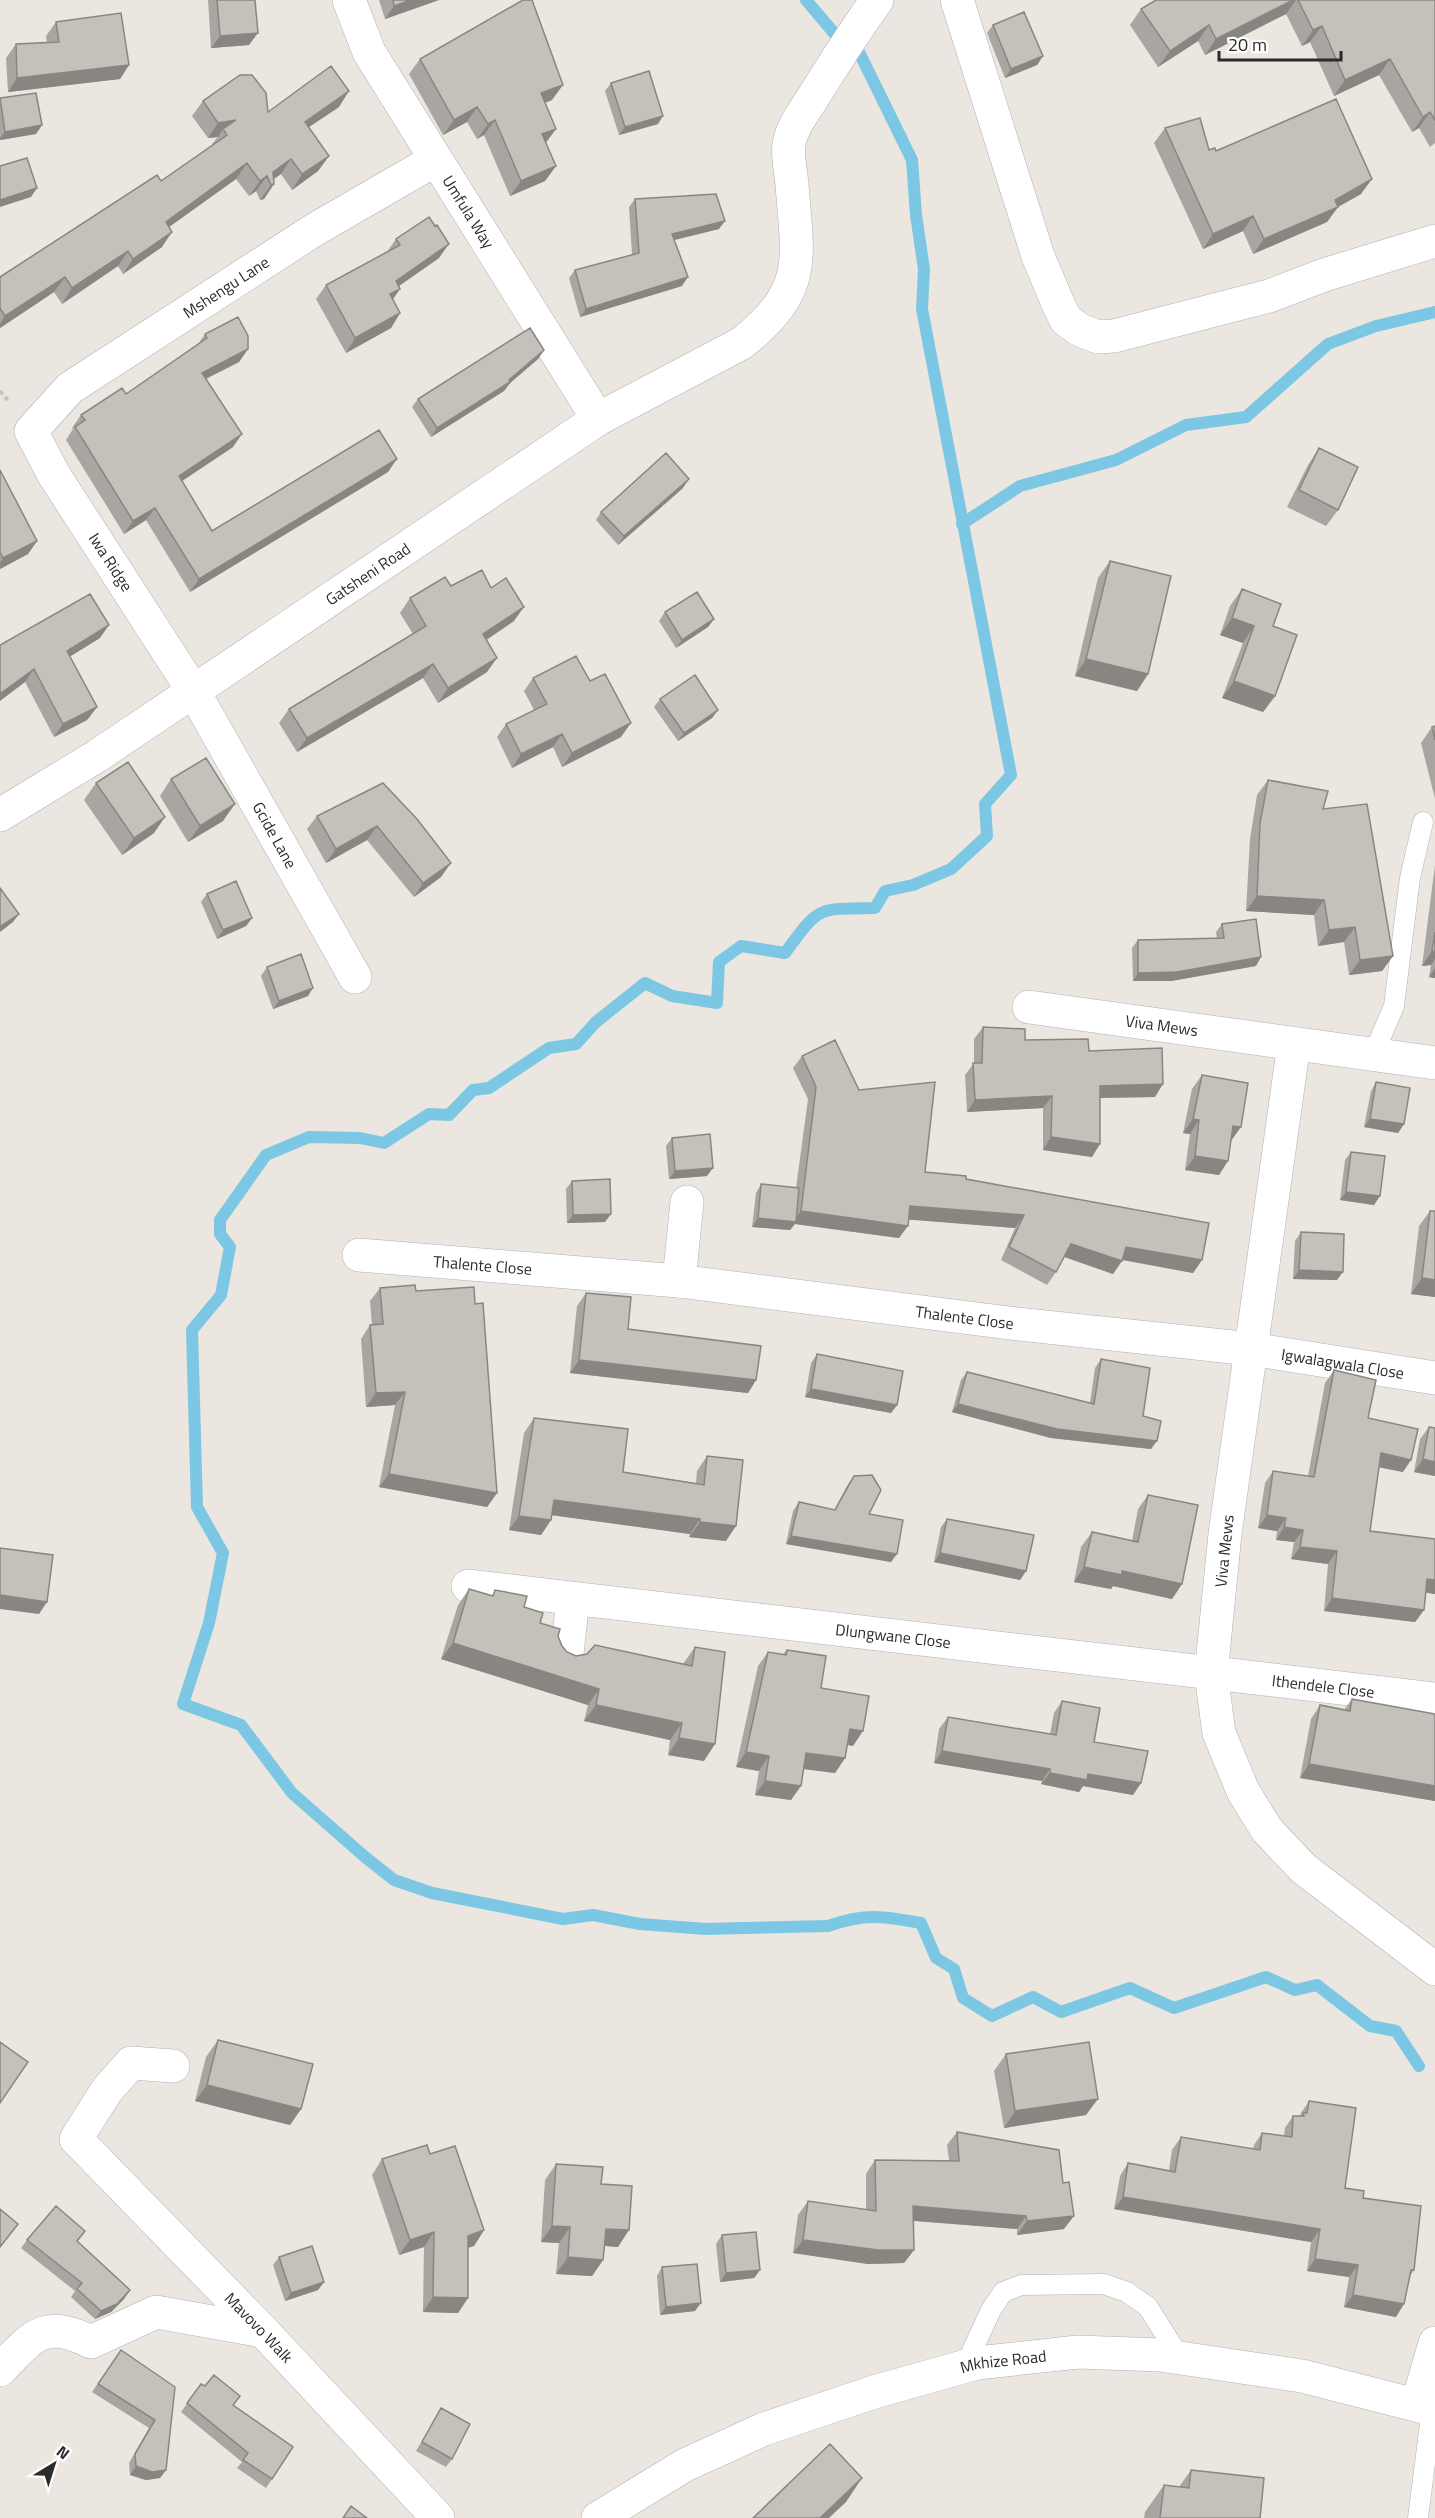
<svg xmlns="http://www.w3.org/2000/svg" width="1435" height="2518" viewBox="0 0 1435 2518" font-family="'Titillium Web',sans-serif">
<style>
.lines{fill:none;stroke-linecap:round;stroke-linejoin:round}
.stream{stroke:#7cc7e3;stroke-width:12}
.service-casing{stroke:#afb0ba;stroke-width:21}
.minor-casing{stroke:#afb0ba;stroke-width:34}
.path{stroke:#c4c4c4;stroke-width:4;stroke-dasharray:4.5 3;stroke-linecap:butt}
.service{stroke:#fff;stroke-width:20}
.minor{stroke:#fff;stroke-width:33}
.wall{fill:#a9a5a0}
.shaded-wall{fill:#898682}
.building{fill:#c4c0ba;stroke:#898682;stroke-width:1.5}
.labels{text-anchor:middle;stroke-width:4.5;stroke-linejoin:round;paint-order:stroke}
.street-label{font-size:16px;fill:#2b2b2b;stroke:#fff}
</style>
<rect width="100%" height="100%" fill="#ebe6df"/>
<g class="lines">
<!-- stream -->
<path class="stream" d="M 806,0 L 834,33
M 858,50 L 912,160 L 916,215 L 924,269 L 922,309 L 1011,775 L 985,804 L 987,836 L 951,869 L 913,885 L 885,891 L 875,908 C 817,909 820,905 785,953 L 741,946 L 719,962 L 717,1003 L 672,996 L 645,983 L 596,1022 L 576,1044 L 549,1048 L 489,1088 L 473,1090 L 449,1115 L 429,1114 L 384,1143 L 360,1138 L 309,1137 L 266,1155 L 220,1220 L 220,1234 L 230,1247 L 221,1295 L 192,1330 L 197,1507 L 223,1553 L 209,1623 L 183,1704 L 241,1725 L 292,1793 L 365,1857 L 394,1880 L 432,1893 L 563,1919 L 593,1915 L 640,1924 L 706,1929 L 828,1926 C 865,1913 883,1916 921,1923 L 936,1958 L 954,1969 L 963,1998 L 992,2016 L 1033,1997 L 1061,2012 L 1130,1988 L 1174,2008 L 1266,1977 L 1295,1990 L 1317,1985 L 1370,2026 L 1396,2031 L 1419,2066
M 962,524 L 1020,486 L 1116,460 L 1186,425 L 1246,417 L 1328,344 L 1376,326 L 1435,312"/>
<defs>
<path id="service" d="M 1373,1055 L 1394,1006 L 1410,878 L 1423,822
M 965,2366 L 991,2310 L 1003,2292 L 1021,2285 L 1104,2284 L 1127,2292 L 1148,2307 L 1180,2358
M 1418,2518 L 1432,2408"/>
<g id="minor">
<path id="s1" d="M 349,0 L 369,52 L 598,419"/>
<path d="M 957,0 L 1038,256 L 1059,306 L 1066,320 L 1080,330 L 1098,337 L 1114,336 L 1269,296 L 1324,275 L 1435,241"/>
<path id="s2" d="M 0,815 L 97,756 L 598,419 L 742,343 C 808,290 798,261 792,185 C 791,172 787,156 789,144 C 792,127 803,113 812,99 C 833,65 854,32 877,0"/>
<path id="s3" d="M 355,977 L 194,692 L 54,475 L 31,431 L 70,388 L 314,230 L 435,160"/>
<path id="s4" d="M 1029,1007 L 1435,1063"/>
<path d="M 1294,1044 L 1225,1534 L 1211,1674 L 1219,1733 L 1243,1791 L 1267,1830 L 1304,1869 L 1435,1969"/>
<path id="s5" d="M 359,1255 L 679,1281 L 1009,1323 L 1251,1349 L 1435,1378"/>
<path d="M 679,1281 L 687,1202"/>
<path id="s6" d="M 468,1586 L 1435,1699"/>
<path d="M 567,1654 L 573,1599"/>
<path id="s7" d="M 173,2066 L 131,2063 L 107,2090 L 76,2139 L 263,2331 L 438,2518"/>
<path d="M 0,2370 C 32,2337 43,2318 91,2342 L 156,2312 L 263,2331"/>
<path d="M 1417,2405 L 1435,2343"/>
<path id="s8" d="M 598,2518 L 685,2465 L 764,2429 L 874,2392 L 977,2363 L 1078,2352 L 1160,2355 L 1302,2376 L 1435,2410"/>
</g>
</defs>
<!-- service casing -->
<use href="#service" class="service-casing"/>
<!-- minor casing -->
<use href="#minor" class="minor-casing"/>
<!-- path -->
<path class="path" d="M 0,391 L 9,402"/>
<!-- service -->
<use href="#service" class="service"/>
<!-- minor -->
<use href="#minor" class="minor"/>
</g>
<!-- wall -->
<path class="wall" d="M 208,0 L 255,0 L 249,45 L 211,48 Z
M 379,0 L 439,0 L 385,19 Z
M 1156,0 L 1435,0 L 1435,143 L 1430,147 L 1419,128 L 1412,132 L 1379,75 L 1334,96 L 1310,42 L 1302,46 L 1286,14 L 1205,55 L 1198,41 L 1158,67 L 1130,25 L 1141,9 Z
M 56,22 L 129,65 L 120,79 L 8,92 L 6,58 L 16,44 L 47,43 L 46,36 Z
M 993,25 L 1043,56 L 1037,65 L 1005,78 L 987,33 Z
M 420,59 L 552,100 L 545,103 L 546,143 L 556,166 L 545,181 L 510,196 L 484,135 L 477,139 L 467,122 L 443,135 L 409,74 Z
M 611,83 L 658,124 L 619,135 L 605,91 Z
M 0,98 L 42,125 L 36,134 L 0,140 Z
M 203,101 L 268,112 L 339,107 L 309,127 L 329,156 L 318,171 L 292,190 L 281,174 L 274,179 L 274,184 L 264,199 L 260,200 L 256,191 L 249,196 L 236,179 L 169,227 L 162,247 L 123,274 L 118,266 L 62,304 L 54,292 L 0,328 L 0,277 L 161,181 L 213,145 L 212,144 L 218,137 L 208,138 L 192,116 Z
M 1165,128 L 1209,150 L 1216,151 L 1361,194 L 1338,207 L 1327,222 L 1253,254 L 1243,231 L 1203,249 L 1154,143 Z
M 635,199 L 719,229 L 674,240 L 682,286 L 580,317 L 569,278 L 575,270 L 632,255 L 629,207 Z
M 396,239 L 439,258 L 399,286 L 400,289 L 393,299 L 400,313 L 391,328 L 346,353 L 316,299 L 326,285 L 387,252 Z
M 205,334 L 248,349 L 239,362 L 206,379 L 233,447 L 182,481 L 212,531 L 388,472 L 190,592 L 146,520 L 124,534 L 66,440 L 73,429 L 72,428 L 81,415 L 126,394 L 198,344 Z
M 544,350 L 538,359 L 510,383 L 504,391 L 431,437 L 412,407 L 418,399 Z
M 1319,448 L 1338,510 L 1326,526 L 1287,507 L 1308,465 Z
M 0,470 L 37,541 L 28,554 L 0,569 Z
M 683,488 L 618,545 L 596,520 L 601,512 Z
M 1110,561 L 1148,674 L 1137,691 L 1075,676 L 1098,578 Z
M 451,586 L 491,588 L 514,621 L 486,640 L 487,672 L 438,703 L 423,678 L 297,752 L 279,723 L 289,709 L 413,634 L 400,613 L 410,598 Z
M 1242,589 L 1273,626 L 1275,696 L 1263,712 L 1222,698 L 1243,643 L 1220,635 L 1230,606 Z
M 665,612 L 714,619 L 708,627 L 676,648 L 659,621 Z
M 100,638 L 70,656 L 97,707 L 87,720 L 54,737 L 25,682 L 0,645 Z
M 533,678 L 590,681 L 621,737 L 562,767 L 553,747 L 512,768 L 497,737 L 506,724 L 534,710 L 524,691 Z
M 660,699 L 718,710 L 712,718 L 678,741 L 654,707 Z
M 1435,726 L 1435,799 L 1421,743 L 1432,727 Z
M 171,779 L 223,821 L 188,842 L 160,796 Z
M 1268,780 L 1323,809 L 1393,956 L 1382,971 L 1349,975 L 1344,942 L 1318,946 L 1314,915 L 1246,911 L 1250,839 L 1257,795 Z
M 96,783 L 154,833 L 122,855 L 84,800 Z
M 383,783 L 441,877 L 414,897 L 367,840 L 326,863 L 307,829 L 317,816 Z
M 1435,865 L 1435,978 L 1429,977 L 1431,965 L 1422,966 Z
M 207,894 L 252,918 L 246,926 L 217,939 L 201,902 Z
M 1222,924 L 1256,966 L 1171,981 L 1133,981 L 1132,948 L 1138,940 L 1217,939 L 1216,932 Z
M 267,967 L 308,996 L 273,1009 L 261,976 Z
M 983,1027 L 1025,1040 L 1089,1051 L 1155,1097 L 1100,1098 L 1092,1157 L 1043,1150 L 1043,1108 L 967,1112 L 965,1075 L 974,1063 L 974,1039 Z
M 802,1056 L 859,1090 L 925,1172 L 966,1179 L 1202,1260 L 1193,1273 L 1122,1260 L 1113,1274 L 1064,1257 L 1056,1272 L 1047,1285 L 1001,1260 L 1015,1228 L 909,1219 L 899,1238 L 795,1224 L 790,1230 L 752,1227 L 756,1193 L 761,1184 L 796,1188 L 808,1099 L 793,1068 Z
M 1202,1075 L 1231,1141 L 1219,1175 L 1185,1170 L 1190,1134 L 1183,1133 L 1192,1089 Z
M 1376,1082 L 1404,1124 L 1398,1133 L 1364,1127 L 1371,1091 Z
M 672,1138 L 707,1176 L 669,1179 L 666,1146 Z
M 1351,1152 L 1374,1205 L 1340,1200 L 1345,1160 Z
M 572,1181 L 605,1222 L 567,1223 L 566,1189 Z
M 1430,1211 L 1435,1297 L 1411,1294 L 1419,1226 Z
M 1301,1232 L 1337,1280 L 1293,1279 L 1295,1241 Z
M 380,1288 L 416,1291 L 475,1304 L 497,1493 L 487,1507 L 379,1487 L 395,1405 L 366,1407 L 361,1339 L 370,1325 L 372,1325 L 370,1301 Z
M 586,1293 L 628,1329 L 756,1380 L 748,1393 L 570,1373 L 577,1306 Z
M 817,1354 L 897,1405 L 891,1413 L 805,1397 L 811,1363 Z
M 1101,1359 L 1143,1416 L 1151,1449 L 1051,1438 L 952,1412 L 961,1380 L 967,1372 L 1090,1403 L 1095,1368 Z
M 1334,1370 L 1368,1418 L 1403,1472 L 1379,1467 L 1370,1531 L 1435,1539 L 1435,1594 L 1426,1593 L 1424,1610 L 1415,1622 L 1324,1611 L 1328,1564 L 1291,1559 L 1294,1542 L 1276,1540 L 1277,1531 L 1258,1528 L 1265,1483 L 1273,1471 L 1308,1476 L 1325,1383 Z
M 534,1418 L 623,1472 L 696,1483 L 697,1471 L 707,1456 L 726,1541 L 689,1537 L 690,1534 L 552,1515 L 551,1520 L 541,1535 L 509,1530 L 524,1433 Z
M 1429,1427 L 1435,1428 L 1435,1476 L 1414,1472 L 1420,1439 Z
M 854,1476 L 869,1514 L 891,1562 L 786,1544 L 793,1511 L 799,1502 L 834,1510 L 848,1484 Z
M 1148,1495 L 1182,1584 L 1172,1599 L 1113,1586 L 1111,1589 L 1074,1582 L 1081,1547 L 1092,1532 L 1132,1541 L 1138,1509 Z
M 947,1519 L 1026,1571 L 1020,1580 L 934,1562 L 941,1527 Z
M 469,1589 L 492,1596 L 495,1590 L 524,1607 L 540,1623 L 558,1636 L 562,1646 L 567,1652 L 576,1656 L 683,1664 L 695,1647 L 704,1761 L 668,1755 L 670,1740 L 584,1721 L 588,1705 L 441,1659 L 458,1605 Z
M 787,1650 L 821,1688 L 853,1746 L 847,1745 L 845,1758 L 835,1773 L 804,1769 L 791,1800 L 755,1795 L 759,1771 L 736,1767 L 758,1666 L 768,1652 L 783,1654 Z
M 1352,1699 L 1435,1714 L 1435,1801 L 1300,1778 L 1311,1719 L 1320,1705 L 1344,1710 Z
M 1062,1701 L 1094,1742 L 1141,1783 L 1133,1795 L 1083,1786 L 1079,1792 L 1041,1784 L 1042,1781 L 934,1763 L 939,1729 L 948,1717 L 1050,1734 L 1054,1713 Z
M 218,2040 L 301,2109 L 290,2125 L 195,2101 L 206,2057 Z
M 1006,2054 L 1086,2115 L 1004,2128 L 994,2071 Z
M 1309,2101 L 1345,2188 L 1363,2198 L 1414,2270 L 1410,2276 L 1396,2317 L 1344,2307 L 1349,2277 L 1307,2271 L 1311,2242 L 1114,2209 L 1120,2176 L 1128,2163 L 1169,2170 L 1172,2150 L 1181,2137 L 1253,2149 L 1254,2145 L 1262,2133 L 1284,2136 L 1285,2128 L 1293,2116 L 1300,2116 L 1301,2113 Z
M 957,2132 L 1064,2229 L 1017,2235 L 1017,2229 L 914,2221 L 914,2250 L 904,2263 L 868,2264 L 793,2253 L 798,2215 L 808,2201 L 866,2210 L 866,2174 L 875,2160 L 949,2160 L 947,2145 Z
M 430,2154 L 484,2230 L 474,2246 L 468,2247 L 468,2298 L 458,2313 L 423,2312 L 424,2247 L 399,2255 L 372,2175 L 382,2159 Z
M 556,2164 L 601,2184 L 618,2247 L 605,2246 L 603,2260 L 592,2276 L 556,2274 L 559,2243 L 541,2242 L 545,2180 Z
M 722,2235 L 760,2270 L 754,2278 L 720,2282 L 716,2244 Z
M 27,2240 L 77,2242 L 130,2290 L 124,2299 L 111,2312 L 95,2319 L 71,2297 L 75,2291 L 21,2248 Z
M 279,2257 L 324,2282 L 318,2290 L 285,2301 L 273,2265 Z
M 662,2267 L 695,2311 L 660,2315 L 657,2276 Z
M 121,2350 L 175,2387 L 166,2470 L 160,2478 L 146,2480 L 130,2475 L 129,2463 L 149,2428 L 92,2392 Z
M 201,2384 L 293,2447 L 266,2488 L 237,2468 L 242,2462 L 181,2412 Z
M 441,2408 L 452,2459 L 446,2467 L 416,2451 L 436,2417 Z
M 1191,2470 L 1260,2518 L 1144,2518 L 1145,2512 L 1164,2485 L 1179,2487 Z"/>
<!-- shaded-wall -->
<path class="shaded-wall" d="M 411,0 L 439,0 L 385,19 L 394,6 Z
M 1293,0 L 1296,0 L 1286,14 L 1205,55 L 1216,39 Z
M 1209,25 L 1198,41 L 1158,67 L 1170,51 Z
M 1322,26 L 1310,42 L 1302,46 L 1313,30 Z
M 258,33 L 249,45 L 211,48 L 220,36 Z
M 1043,56 L 1037,65 L 1005,78 L 1011,69 Z
M 1390,59 L 1379,75 L 1334,96 L 1345,80 Z
M 129,65 L 120,79 L 8,92 L 17,78 Z
M 563,85 L 552,100 L 530,108 L 541,93 Z
M 349,91 L 339,107 L 294,137 L 305,122 Z
M 477,107 L 467,122 L 443,135 L 454,120 Z
M 1430,112 L 1419,128 L 1412,132 L 1423,117 Z
M 663,116 L 658,124 L 619,135 L 625,127 Z
M 236,120 L 223,129 L 218,137 L 208,138 L 218,123 Z
M 495,120 L 484,135 L 477,139 L 488,124 Z
M 42,125 L 36,134 L 0,140 L 0,138 L 5,132 Z
M 556,129 L 545,144 L 542,134 Z
M 329,156 L 318,171 L 292,190 L 302,174 Z
M 291,159 L 281,174 L 269,182 L 273,172 Z
M 247,163 L 236,179 L 155,237 L 166,222 Z
M 556,166 L 545,181 L 510,196 L 521,181 Z
M 267,176 L 256,191 L 249,196 L 260,181 Z
M 1372,179 L 1361,194 L 1338,207 L 1327,222 L 1253,254 L 1264,239 Z
M 274,184 L 264,199 L 260,200 L 271,185 Z
M 37,188 L 31,197 L 0,207 L 0,200 Z
M 1253,216 L 1243,231 L 1203,249 L 1213,234 Z
M 725,221 L 719,229 L 666,242 L 672,234 Z
M 172,232 L 162,247 L 123,274 L 133,259 Z
M 449,244 L 439,258 L 386,295 L 396,281 Z
M 128,251 L 118,266 L 62,304 L 72,288 Z
M 65,277 L 54,292 L 0,328 L 0,324 L 5,316 Z
M 688,277 L 682,286 L 580,317 L 586,309 Z
M 400,289 L 390,303 L 390,294 Z
M 400,313 L 391,328 L 346,353 L 355,338 Z
M 248,349 L 239,362 L 193,385 L 202,373 Z
M 544,350 L 538,359 L 510,383 L 504,391 L 431,437 L 437,428 L 509,380 Z
M 242,434 L 233,447 L 170,489 L 179,476 Z
M 397,459 L 388,472 L 190,592 L 199,579 Z
M 689,479 L 683,488 L 618,545 L 624,536 Z
M 155,508 L 146,520 L 124,534 L 133,521 Z
M 37,541 L 28,554 L 0,569 L 0,563 L 3,558 Z
M 524,607 L 514,621 L 473,649 L 483,634 Z
M 1232,618 L 1254,626 L 1243,643 L 1220,635 Z
M 714,619 L 708,627 L 676,648 L 682,640 Z
M 109,625 L 100,638 L 58,664 L 67,651 Z
M 497,658 L 487,672 L 438,703 L 448,688 Z
M 1086,659 L 1148,674 L 1137,691 L 1075,676 Z
M 433,664 L 423,678 L 297,752 L 307,738 Z
M 34,669 L 25,682 L 0,701 L 0,694 Z
M 1234,681 L 1275,696 L 1263,712 L 1222,698 Z
M 97,707 L 87,720 L 54,737 L 63,724 Z
M 718,710 L 712,718 L 678,741 L 684,733 Z
M 631,723 L 621,737 L 562,767 L 572,753 Z
M 562,734 L 553,747 L 512,768 L 521,754 Z
M 235,804 L 223,821 L 188,842 L 200,826 Z
M 165,817 L 154,833 L 122,855 L 134,838 Z
M 377,826 L 367,840 L 326,863 L 336,849 Z
M 451,863 L 441,877 L 414,897 L 423,883 Z
M 1257,896 L 1324,900 L 1314,915 L 1246,911 Z
M 19,914 L 13,922 L 0,932 L 0,927 Z
M 252,918 L 246,926 L 217,939 L 223,930 Z
M 1355,927 L 1344,942 L 1318,946 L 1329,930 Z
M 1432,951 L 1435,951 L 1435,959 L 1431,965 L 1422,966 Z
M 1393,956 L 1382,971 L 1349,975 L 1360,960 Z
M 1261,957 L 1256,966 L 1171,981 L 1133,981 L 1138,973 Z
M 1435,968 L 1435,978 L 1429,977 Z
M 313,988 L 308,996 L 273,1009 L 279,1001 Z
M 1163,1084 L 1155,1097 L 1091,1098 L 1100,1086 Z
M 1052,1096 L 1043,1108 L 967,1112 L 975,1100 Z
M 1193,1119 L 1199,1120 L 1190,1134 L 1183,1133 Z
M 1370,1119 L 1404,1124 L 1398,1133 L 1364,1127 Z
M 1233,1126 L 1241,1127 L 1231,1141 Z
M 1051,1137 L 1100,1144 L 1092,1157 L 1043,1150 Z
M 1195,1156 L 1228,1161 L 1219,1175 L 1185,1170 Z
M 713,1168 L 707,1176 L 669,1179 L 675,1171 Z
M 1346,1192 L 1380,1196 L 1374,1205 L 1340,1200 Z
M 910,1206 L 1024,1215 L 1015,1228 L 901,1219 Z
M 801,1211 L 908,1226 L 899,1238 L 795,1224 L 790,1230 L 752,1227 L 758,1218 L 793,1222 Z
M 611,1214 L 605,1222 L 567,1223 L 573,1215 Z
M 1071,1244 L 1122,1261 L 1113,1274 L 1062,1256 Z
M 1126,1247 L 1202,1260 L 1193,1273 L 1118,1259 Z
M 1299,1270 L 1343,1272 L 1337,1280 L 1293,1279 Z
M 1422,1278 L 1435,1280 L 1435,1297 L 1411,1294 Z
M 579,1360 L 756,1380 L 748,1393 L 570,1373 Z
M 811,1389 L 897,1405 L 891,1413 L 805,1397 Z
M 405,1392 L 395,1405 L 366,1407 L 376,1393 Z
M 958,1404 L 1157,1441 L 1151,1449 L 1051,1438 L 952,1412 Z
M 1381,1453 L 1411,1460 L 1403,1472 L 1372,1466 Z
M 1423,1459 L 1435,1462 L 1435,1476 L 1414,1472 Z
M 389,1474 L 497,1493 L 487,1507 L 379,1487 Z
M 554,1500 L 700,1519 L 690,1534 L 543,1514 Z
M 1267,1515 L 1286,1518 L 1277,1531 L 1258,1528 Z
M 519,1516 L 551,1520 L 541,1535 L 509,1530 Z
M 700,1522 L 736,1526 L 726,1541 L 689,1537 Z
M 1284,1527 L 1303,1530 L 1294,1542 L 1276,1540 Z
M 791,1536 L 897,1554 L 891,1562 L 786,1544 Z
M 1300,1547 L 1337,1551 L 1328,1564 L 1291,1559 Z
M 940,1553 L 1026,1571 L 1020,1580 L 934,1562 Z
M 1084,1567 L 1122,1571 L 1182,1584 L 1172,1599 L 1113,1586 L 1111,1589 L 1074,1582 Z
M 1427,1579 L 1435,1580 L 1435,1594 L 1419,1591 Z
M 0,1595 L 47,1602 L 39,1614 L 0,1609 Z
M 1332,1598 L 1424,1610 L 1415,1622 L 1324,1611 Z
M 453,1643 L 599,1689 L 588,1705 L 441,1659 Z
M 596,1705 L 682,1723 L 670,1740 L 584,1721 Z
M 850,1729 L 863,1731 L 853,1746 L 839,1743 Z
M 679,1738 L 715,1744 L 704,1761 L 668,1755 Z
M 942,1751 L 1050,1769 L 1042,1781 L 934,1763 Z
M 746,1752 L 769,1756 L 759,1771 L 736,1767 Z
M 806,1753 L 845,1758 L 835,1773 L 796,1768 Z
M 1309,1764 L 1435,1786 L 1435,1801 L 1300,1778 Z
M 1050,1773 L 1088,1774 L 1141,1783 L 1133,1795 L 1083,1786 L 1079,1792 L 1041,1784 Z
M 765,1781 L 801,1786 L 791,1800 L 755,1795 Z
M 207,2085 L 301,2109 L 290,2125 L 195,2101 Z
M 1098,2099 L 1086,2115 L 1004,2128 L 1015,2111 Z
M 1123,2197 L 1320,2229 L 1311,2242 L 1114,2209 Z
M 913,2206 L 1026,2216 L 1017,2229 L 904,2220 Z
M 1074,2216 L 1064,2229 L 1017,2235 L 1027,2221 Z
M 552,2226 L 570,2227 L 559,2243 L 541,2242 Z
M 606,2229 L 629,2230 L 618,2247 L 594,2245 Z
M 484,2230 L 474,2246 L 458,2251 L 468,2236 Z
M 434,2232 L 424,2247 L 399,2255 L 410,2240 Z
M 803,2240 L 914,2250 L 904,2263 L 868,2264 L 793,2253 Z
M 568,2257 L 603,2260 L 592,2276 L 556,2274 Z
M 1315,2259 L 1358,2265 L 1349,2277 L 1307,2271 Z
M 760,2270 L 754,2278 L 720,2282 L 726,2273 Z
M 324,2282 L 318,2290 L 285,2301 L 291,2293 Z
M 130,2290 L 124,2299 L 111,2312 L 95,2319 L 101,2311 Z
M 1353,2295 L 1404,2304 L 1396,2317 L 1344,2307 Z
M 433,2297 L 468,2298 L 458,2313 L 423,2312 Z
M 701,2303 L 695,2311 L 660,2315 L 666,2307 Z
M 136,2466 L 166,2470 L 160,2478 L 146,2480 L 130,2475 Z
M 862,2478 L 846,2502 L 829,2518 L 820,2518 Z"/>
<!-- building -->
<path class="building" d="M 217,0 L 255,0 L 258,33 L 220,36 Z
M 393,0 L 411,0 L 394,6 Z
M 523,0 L 532,0 L 563,85 L 541,93 L 556,129 L 542,134 L 556,166 L 521,181 L 495,120 L 488,124 L 477,107 L 454,120 L 420,59 Z
M 1156,0 L 1293,0 L 1216,39 L 1209,25 L 1170,51 L 1141,9 Z
M 1298,0 L 1435,0 L 1435,120 L 1430,112 L 1423,117 L 1390,59 L 1345,80 L 1322,26 L 1313,30 Z
M 1024,12 L 1043,56 L 1011,69 L 993,25 Z
M 121,13 L 129,65 L 17,78 L 16,44 L 59,42 L 56,22 Z
M 331,66 L 349,91 L 305,122 L 329,156 L 302,174 L 291,159 L 273,172 L 274,184 L 271,185 L 267,176 L 260,181 L 247,163 L 166,222 L 172,232 L 133,259 L 128,251 L 72,288 L 65,277 L 5,316 L 0,308 L 0,277 L 157,175 L 161,181 L 227,135 L 223,129 L 236,120 L 218,123 L 203,101 L 240,75 L 252,75 L 266,93 L 268,112 Z
M 649,71 L 663,116 L 625,127 L 611,83 Z
M 36,93 L 42,125 L 5,132 L 0,98 Z
M 1336,99 L 1372,179 L 1335,200 L 1338,207 L 1264,239 L 1253,216 L 1213,234 L 1165,128 L 1200,118 L 1209,150 L 1215,148 L 1216,151 Z
M 27,158 L 37,188 L 0,200 L 0,166 Z
M 716,194 L 725,221 L 672,234 L 688,277 L 586,309 L 575,270 L 639,253 L 635,199 Z
M 429,217 L 435,226 L 437,225 L 449,244 L 396,281 L 400,289 L 390,294 L 400,313 L 355,338 L 326,285 L 400,245 L 396,239 Z
M 238,317 L 248,336 L 248,349 L 202,373 L 242,434 L 179,476 L 212,531 L 379,430 L 397,459 L 199,579 L 155,508 L 133,521 L 75,427 L 85,420 L 81,415 L 122,388 L 126,394 L 207,338 L 205,334 Z
M 530,328 L 544,350 L 509,380 L 510,382 L 437,428 L 418,399 Z
M 1319,448 L 1358,467 L 1338,510 L 1299,490 Z
M 666,453 L 689,479 L 624,536 L 601,512 Z
M 0,470 L 37,541 L 3,558 L 0,552 Z
M 1110,561 L 1171,576 L 1148,674 L 1086,659 Z
M 482,570 L 491,588 L 506,578 L 524,607 L 483,634 L 497,658 L 448,688 L 433,664 L 307,738 L 289,709 L 426,626 L 410,598 L 445,577 L 451,586 Z
M 1242,589 L 1281,604 L 1273,626 L 1297,635 L 1275,696 L 1234,681 L 1254,626 L 1232,618 Z
M 697,592 L 714,619 L 682,640 L 665,612 Z
M 90,594 L 109,625 L 67,651 L 97,707 L 63,724 L 34,669 L 0,694 L 0,645 Z
M 576,656 L 590,681 L 605,674 L 631,723 L 572,753 L 562,734 L 521,754 L 506,724 L 547,704 L 533,678 Z
M 695,675 L 718,710 L 684,733 L 660,699 Z
M 1435,726 L 1435,740 L 1432,727 Z
M 206,758 L 235,804 L 200,826 L 171,779 Z
M 128,762 L 165,817 L 134,838 L 96,783 Z
M 1268,780 L 1328,791 L 1323,809 L 1367,804 L 1393,956 L 1360,960 L 1355,927 L 1329,930 L 1324,900 L 1257,896 L 1260,823 Z
M 383,783 L 417,819 L 451,863 L 423,883 L 377,826 L 336,849 L 317,816 Z
M 236,881 L 252,918 L 223,930 L 207,894 Z
M 0,888 L 19,914 L 0,927 Z
M 1256,919 L 1261,957 L 1177,972 L 1138,973 L 1138,940 L 1224,938 L 1222,924 Z
M 1435,932 L 1435,951 L 1432,951 Z
M 301,954 L 313,988 L 279,1001 L 267,967 Z
M 983,1027 L 1025,1029 L 1025,1040 L 1088,1039 L 1089,1051 L 1162,1048 L 1163,1084 L 1100,1086 L 1100,1144 L 1051,1137 L 1052,1096 L 975,1100 L 973,1063 L 982,1063 Z
M 835,1040 L 859,1090 L 935,1082 L 925,1172 L 966,1176 L 966,1179 L 1209,1223 L 1202,1260 L 1126,1247 L 1122,1261 L 1071,1244 L 1056,1272 L 1009,1247 L 1024,1215 L 910,1206 L 908,1226 L 801,1211 L 816,1087 L 802,1056 Z
M 1202,1075 L 1248,1083 L 1241,1127 L 1233,1126 L 1228,1161 L 1195,1156 L 1199,1120 L 1193,1119 Z
M 1376,1082 L 1410,1088 L 1404,1124 L 1370,1119 Z
M 710,1134 L 713,1168 L 675,1171 L 672,1138 Z
M 1351,1152 L 1385,1156 L 1380,1196 L 1346,1192 Z
M 610,1179 L 611,1214 L 573,1215 L 572,1181 Z
M 761,1184 L 799,1188 L 796,1222 L 758,1218 Z
M 1430,1211 L 1435,1211 L 1435,1280 L 1422,1278 Z
M 1301,1232 L 1344,1234 L 1343,1272 L 1299,1270 Z
M 415,1285 L 416,1291 L 474,1287 L 475,1304 L 483,1303 L 497,1493 L 389,1474 L 405,1392 L 376,1393 L 370,1325 L 383,1324 L 380,1288 Z
M 586,1293 L 631,1297 L 628,1329 L 761,1346 L 756,1380 L 579,1360 Z
M 817,1354 L 903,1371 L 897,1405 L 811,1389 Z
M 1101,1359 L 1150,1368 L 1143,1416 L 1161,1421 L 1157,1441 L 1057,1429 L 958,1404 L 967,1372 L 1094,1404 Z
M 1334,1370 L 1376,1380 L 1368,1418 L 1418,1429 L 1411,1460 L 1381,1453 L 1370,1531 L 1435,1539 L 1435,1580 L 1427,1579 L 1424,1610 L 1332,1598 L 1337,1551 L 1300,1547 L 1303,1530 L 1284,1527 L 1286,1518 L 1267,1515 L 1273,1471 L 1314,1477 Z
M 534,1418 L 628,1429 L 623,1472 L 704,1485 L 707,1456 L 743,1460 L 736,1526 L 700,1522 L 700,1519 L 554,1500 L 551,1520 L 519,1516 Z
M 1429,1427 L 1435,1428 L 1435,1462 L 1423,1459 Z
M 872,1475 L 881,1490 L 869,1514 L 903,1520 L 897,1554 L 791,1536 L 799,1502 L 835,1510 L 854,1476 Z
M 1148,1495 L 1198,1505 L 1182,1584 L 1122,1571 L 1122,1575 L 1084,1567 L 1092,1532 L 1138,1542 Z
M 947,1519 L 1034,1535 L 1026,1571 L 940,1553 Z
M 0,1548 L 53,1555 L 47,1602 L 0,1595 Z
M 469,1589 L 493,1596 L 495,1590 L 527,1596 L 524,1607 L 543,1613 L 540,1623 L 560,1629 L 558,1636 L 562,1646 L 567,1652 L 576,1656 L 587,1654 L 595,1645 L 692,1666 L 695,1647 L 725,1652 L 715,1744 L 679,1738 L 682,1723 L 596,1705 L 599,1689 L 453,1643 Z
M 787,1650 L 826,1656 L 821,1688 L 869,1696 L 863,1731 L 850,1729 L 845,1758 L 806,1753 L 801,1786 L 765,1781 L 769,1756 L 746,1752 L 768,1652 L 786,1655 Z
M 1352,1699 L 1435,1714 L 1435,1786 L 1309,1764 L 1320,1705 L 1350,1711 Z
M 1062,1701 L 1100,1708 L 1094,1742 L 1148,1751 L 1141,1783 L 1088,1774 L 1087,1780 L 1050,1773 L 1050,1769 L 942,1751 L 948,1717 L 1056,1735 Z
M 218,2040 L 313,2064 L 301,2109 L 207,2085 Z
M 0,2042 L 28,2062 L 0,2103 Z
M 1089,2042 L 1098,2099 L 1015,2111 L 1006,2054 Z
M 1309,2101 L 1356,2108 L 1345,2188 L 1364,2191 L 1363,2198 L 1421,2206 L 1414,2270 L 1411,2270 L 1404,2304 L 1353,2295 L 1358,2265 L 1315,2259 L 1320,2229 L 1123,2197 L 1128,2163 L 1175,2172 L 1181,2137 L 1260,2150 L 1262,2133 L 1292,2137 L 1293,2116 L 1304,2116 L 1303,2113 L 1307,2113 Z
M 957,2132 L 1059,2150 L 1063,2183 L 1069,2182 L 1074,2216 L 1027,2221 L 1026,2216 L 913,2206 L 914,2250 L 878,2250 L 803,2240 L 808,2201 L 876,2211 L 875,2160 L 959,2161 Z
M 427,2145 L 430,2154 L 455,2146 L 484,2230 L 468,2236 L 468,2298 L 433,2297 L 434,2232 L 410,2240 L 382,2159 Z
M 556,2164 L 603,2167 L 601,2184 L 632,2186 L 629,2230 L 606,2229 L 603,2260 L 568,2257 L 570,2227 L 552,2226 Z
M 56,2206 L 85,2231 L 77,2241 L 130,2290 L 117,2304 L 101,2311 L 77,2289 L 82,2283 L 27,2240 Z
M 0,2209 L 18,2224 L 0,2247 Z
M 756,2232 L 760,2270 L 726,2273 L 722,2235 Z
M 312,2246 L 324,2282 L 291,2293 L 279,2257 Z
M 697,2264 L 701,2303 L 666,2307 L 662,2267 Z
M 121,2350 L 175,2387 L 166,2470 L 152,2472 L 136,2466 L 135,2454 L 155,2420 L 98,2384 Z
M 214,2375 L 240,2396 L 233,2405 L 293,2447 L 272,2479 L 243,2460 L 248,2453 L 187,2403 L 201,2384 L 205,2386 Z
M 441,2408 L 470,2424 L 452,2459 L 422,2442 Z
M 830,2444 L 862,2478 L 820,2518 L 753,2518 Z
M 1191,2470 L 1264,2478 L 1260,2518 L 1160,2518 L 1164,2485 L 1189,2488 Z
M 351,2506 L 367,2518 L 343,2518 Z"/>
<g class="labels">
<!-- street labels -->
<g class="street-label">
<text dy="6" stroke="none"><textPath href="#s1" startOffset="244">Umfula Way</textPath></text>
<text dy="6" stroke="none"><textPath href="#s3" startOffset="879">Mshengu Lane</textPath></text>
<text transform="translate(111 562) rotate(57)" y="6">Iwa Ridge</text>
<text dy="6" stroke="none"><textPath href="#s2" startOffset="440">Gatsheni Road</textPath></text>
<text transform="translate(275 835) rotate(61)" y="6">Gcide Lane</text>
<text dy="6" stroke="none"><textPath href="#s4" startOffset="134">Viva Mews</textPath></text>
<text dy="6" stroke="none"><textPath href="#s5" startOffset="124">Thalente Close</textPath></text>
<text dy="6" stroke="none"><textPath href="#s5" startOffset="609">Thalente Close</textPath></text>
<text dy="6" stroke="none"><textPath href="#s5" startOffset="990">Igwalagwala Close</textPath></text>
<text transform="translate(1224 1551) rotate(-84)" y="6">Viva Mews</text>
<text dy="6" stroke="none"><textPath href="#s6" startOffset="428">Dlungwane Close</textPath></text>
<text dy="6" stroke="none"><textPath href="#s6" startOffset="861">Ithendele Close</textPath></text>
<text dy="6" stroke="none"><textPath href="#s7" startOffset="399">Mavovo Walk</textPath></text>
<text dy="6" stroke="none"><textPath href="#s8" startOffset="438">Mkhize Road</textPath></text>
</g>
</g>
<!-- north arrow -->
<g transform="translate(54 2464) rotate(38)" stroke="#ffffff" stroke-width="4.5" paint-order="stroke">
<path d="M0-4.5L10 22L0 15L-10 22Z" fill="#2b2b2b"/>
<text y="-9" font-size="16" font-weight="bold" text-anchor="middle" fill="#2b2b2b">N</text>
</g>
<!-- scale -->
<path d="M1219 51v9h122v-9" fill="none" stroke="#2b2b2b" stroke-width="3"/>
<text x="1228" y="51" font-size="18" fill="#2b2b2b" stroke="#ffffff" stroke-width="4.5" paint-order="stroke">20 m</text>
</svg>
